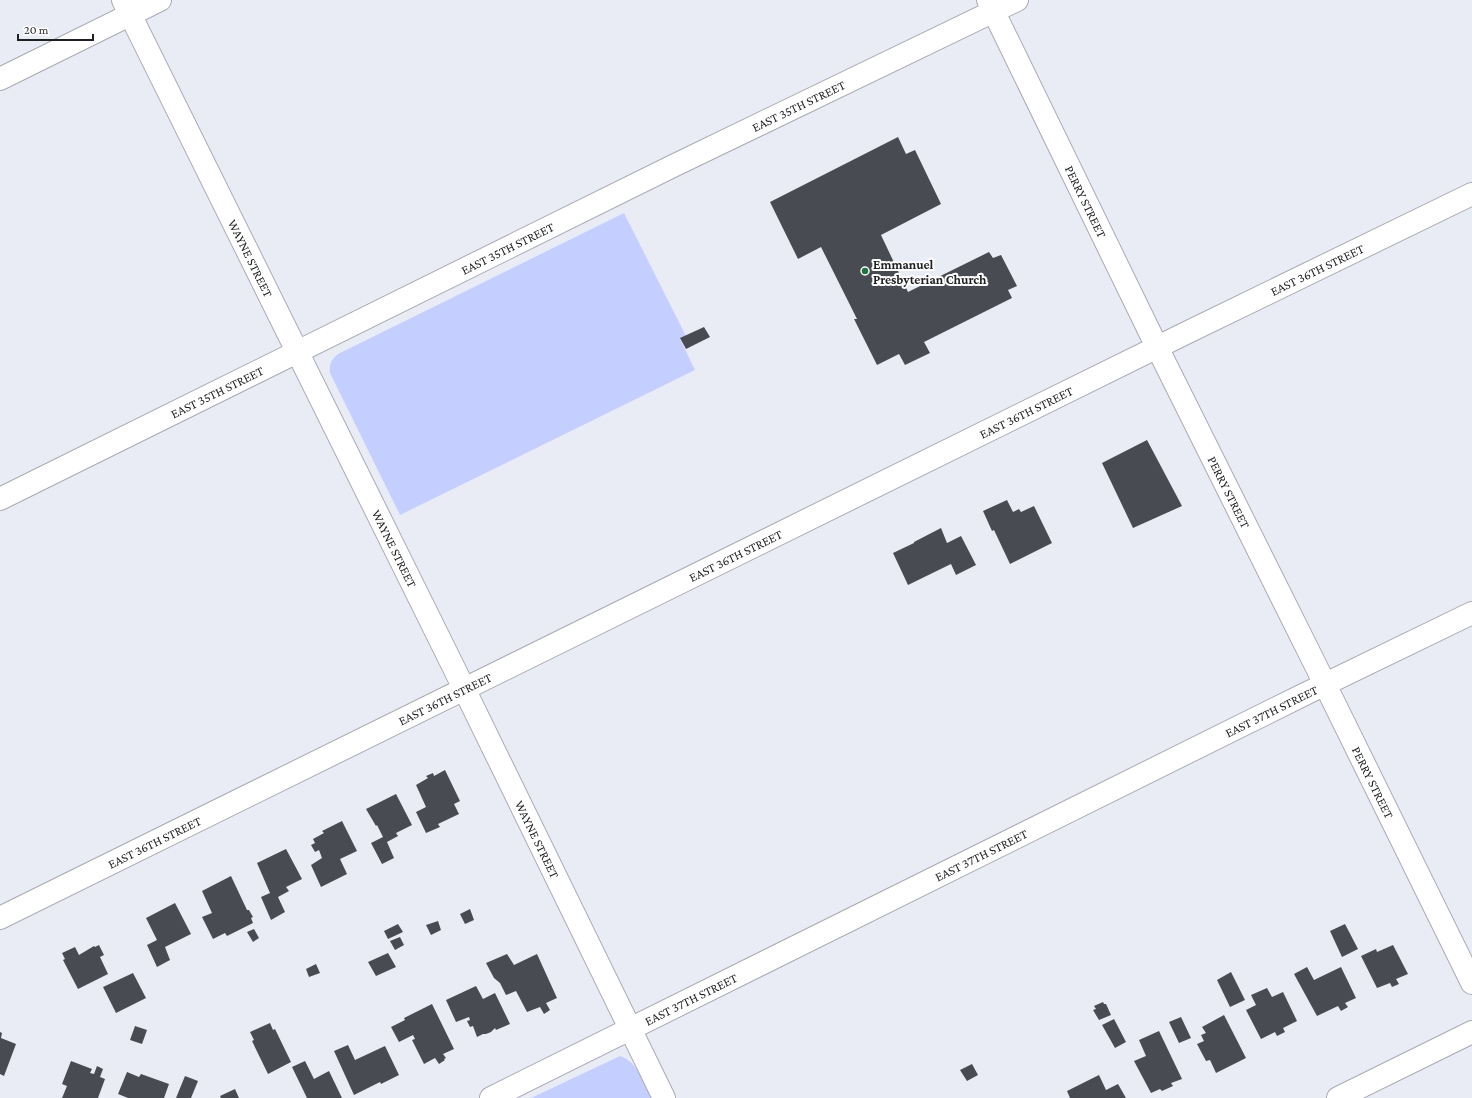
<svg xmlns="http://www.w3.org/2000/svg" width="1472" height="1098" viewBox="0 0 1472 1098" font-family="'Crimson Pro',serif">
<style>
.green{fill:#c5cfff}
.building{fill:#494b52}
.lines{fill:none;stroke-linecap:round;stroke-linejoin:round}
.street-casing{stroke:#a9abb4;stroke-width:24}
.secondary-casing{stroke:#a9abb4;stroke-width:24}
.street{stroke:#fff;stroke-width:22}
.secondary{stroke:#fff;stroke-width:22}
.poi-dot{fill:#237141;stroke:#fff;stroke-width:1.5}
.labels{text-anchor:middle;stroke-width:4;stroke-linejoin:round;paint-order:stroke}
.street-label{font-size:13px;fill:#1f2023;stroke:#fff}
.poi-label{font-size:13px;font-weight:bold;fill:#1f2023;stroke:#fff;text-anchor:start}
</style>
<rect width="100%" height="100%" fill="#eaecf5"/>
<!-- green -->
<path class="green" d="M 624,213 L 686,336 L 680,339 L 695,370 L 400,515 L 330,373 C 329,364 331,360 338,354 Z
M 620,1056 C 638,1062 643,1082 651,1098 L 531,1098 Z"/>
<!-- building -->
<path class="building" d="M 898,137 L 906,154 L 915,150 L 941,204 L 881,235 L 908,292 L 989,252 L 993,258 L 1001,255 L 1017,286 L 1008,290 L 1012,298 L 924,342 L 930,353 L 905,365 L 899,354 L 877,365 L 854,319 L 857,319 L 821,247 L 798,259 L 770,202 Z
M 704,327 L 710,337 L 686,349 L 680,338 Z
M 1147,440 L 1182,506 L 1133,528 L 1102,463 Z
M 1007,500 L 1013,512 L 1019,509 L 1021,512 L 1034,506 L 1052,543 L 1010,564 L 994,530 L 992,531 L 983,511 Z
M 941,528 L 947,543 L 961,536 L 976,565 L 956,575 L 951,564 L 908,585 L 893,553 L 914,543 L 914,542 Z
M 445,770 L 460,801 L 454,804 L 459,814 L 438,824 L 440,827 L 426,833 L 416,812 L 426,807 L 416,785 L 428,778 L 426,776 L 433,773 L 434,776 Z
M 396,794 L 412,825 L 396,833 L 398,836 L 387,842 L 394,858 L 382,864 L 371,843 L 383,837 L 377,825 L 376,826 L 366,809 Z
M 342,821 L 357,851 L 340,859 L 347,874 L 321,887 L 311,865 L 322,858 L 319,850 L 315,852 L 311,845 L 315,843 L 313,839 L 324,833 L 322,831 Z
M 286,849 L 302,879 L 286,887 L 289,891 L 278,897 L 285,912 L 271,920 L 261,897 L 270,893 L 257,863 Z
M 231,876 L 247,910 L 249,910 L 253,917 L 251,918 L 253,923 L 227,936 L 225,933 L 213,939 L 202,917 L 212,913 L 202,891 Z
M 175,903 L 191,934 L 165,947 L 170,960 L 157,967 L 147,945 L 157,940 L 146,918 Z
M 470,909 L 474,920 L 465,924 L 460,914 Z
M 438,921 L 441,930 L 431,935 L 426,925 Z
M 398,924 L 403,932 L 388,939 L 384,931 Z
M 1345,924 L 1358,949 L 1342,957 L 1330,931 Z
M 254,929 L 259,938 L 253,942 L 247,932 Z
M 400,937 L 404,945 L 395,950 L 390,941 Z
M 99,945 L 104,955 L 100,957 L 108,974 L 78,989 L 63,960 L 65,959 L 62,953 L 75,947 L 79,955 L 94,946 L 95,947 Z
M 1393,945 L 1408,974 L 1396,979 L 1399,984 L 1392,987 L 1390,983 L 1377,988 L 1361,956 L 1376,949 L 1377,952 Z
M 388,953 L 396,967 L 376,976 L 368,962 Z
M 507,954 L 514,965 L 537,954 L 557,998 L 546,1003 L 550,1010 L 544,1014 L 540,1007 L 527,1012 L 516,991 L 506,995 L 500,983 L 494,978 L 486,963 Z
M 316,964 L 320,973 L 309,977 L 306,969 Z
M 1307,967 L 1314,980 L 1341,967 L 1356,998 L 1345,1003 L 1348,1007 L 1341,1011 L 1338,1006 L 1317,1016 L 1294,974 Z
M 1231,972 L 1245,1000 L 1230,1007 L 1217,980 Z
M 133,973 L 146,998 L 116,1013 L 103,987 Z
M 476,986 L 483,999 L 495,993 L 510,1024 L 496,1030 L 495,1028 L 491,1032 L 486,1034 L 483,1034 L 477,1037 L 473,1026 L 470,1027 L 467,1021 L 470,1020 L 469,1017 L 456,1022 L 446,1000 Z
M 1267,988 L 1272,997 L 1283,992 L 1297,1021 L 1283,1028 L 1285,1032 L 1277,1036 L 1275,1032 L 1261,1039 L 1246,1010 L 1256,1005 L 1251,995 Z
M 1103,1002 L 1104,1004 L 1106,1004 L 1111,1015 L 1099,1020 L 1093,1010 L 1096,1009 L 1094,1006 Z
M 432,1004 L 454,1049 L 443,1054 L 446,1058 L 444,1059 L 445,1060 L 439,1064 L 435,1058 L 424,1064 L 412,1040 L 415,1039 L 413,1035 L 399,1042 L 391,1027 L 405,1020 L 404,1018 Z
M 1224,1015 L 1246,1058 L 1216,1073 L 1210,1060 L 1206,1061 L 1197,1044 L 1204,1041 L 1201,1035 L 1206,1033 L 1202,1027 Z
M 1181,1017 L 1191,1038 L 1179,1043 L 1169,1022 Z
M 1114,1019 L 1126,1042 L 1115,1048 L 1102,1025 Z
M 270,1023 L 273,1030 L 275,1029 L 291,1062 L 268,1074 L 252,1041 L 254,1040 L 250,1032 Z
M 135,1026 L 147,1030 L 142,1044 L 130,1040 Z
M 1159,1031 L 1182,1079 L 1171,1083 L 1173,1086 L 1162,1091 L 1160,1089 L 1151,1093 L 1134,1061 L 1146,1056 L 1139,1040 Z
M 0,1032 L 2,1033 L 1,1038 L 16,1044 L 4,1076 L 0,1074 Z
M 348,1045 L 355,1060 L 385,1046 L 399,1075 L 381,1084 L 380,1082 L 354,1095 L 334,1051 Z
M 71,1061 L 92,1069 L 90,1073 L 94,1074 L 97,1066 L 103,1069 L 100,1077 L 105,1079 L 98,1098 L 62,1098 L 67,1086 L 62,1084 Z
M 305,1061 L 314,1079 L 329,1071 L 342,1098 L 307,1098 L 292,1067 Z
M 972,1064 L 978,1075 L 967,1081 L 960,1070 Z
M 127,1072 L 139,1077 L 141,1074 L 169,1084 L 164,1098 L 128,1098 L 118,1094 Z
M 1099,1075 L 1106,1090 L 1118,1084 L 1126,1098 L 1070,1098 L 1067,1091 Z
M 185,1076 L 198,1081 L 191,1098 L 176,1098 Z
M 235,1089 L 239,1098 L 221,1098 L 220,1096 Z"/>
<g class="lines">
<defs>
<g id="street">
<path id="s1" d="M 123,0 L 452,664 L 664,1098"/>
<path id="s2" d="M 988,0 L 1157,347 L 1313,660 L 1472,983"/>
<path d="M 0,79 L 160,0"/>
<path id="s3" d="M 0,499 L 673,166 L 1017,0"/>
<path id="s4" d="M 0,918 L 1184,334 L 1472,194"/>
<path id="s5" d="M 491,1098 L 1305,694 L 1472,613"/>
</g>
<path id="secondary" d="M 1338,1098 L 1472,1032"/>
</defs>
<!-- street casing -->
<use href="#street" class="street-casing"/>
<!-- secondary casing -->
<use href="#secondary" class="secondary-casing"/>
<!-- street -->
<use href="#street" class="street"/>
<!-- secondary -->
<use href="#secondary" class="secondary"/>
</g>
<!-- markers -->
<circle class="poi-dot" cx="865" cy="271" r="4"/>
<g class="labels">
<!-- street labels -->
<g class="street-label">
<text dy="5" stroke="none"><textPath href="#s3" startOffset="890">EAST 35TH STREET</textPath></text>
<text dy="5" stroke="none"><textPath href="#s2" startOffset="224">PERRY STREET</textPath></text>
<text dy="5" stroke="none"><textPath href="#s3" startOffset="566">EAST 35TH STREET</textPath></text>
<text dy="5" stroke="none"><textPath href="#s1" startOffset="288">WAYNE STREET</textPath></text>
<text dy="5" stroke="none"><textPath href="#s4" startOffset="1468">EAST 36TH STREET</textPath></text>
<text dy="5" stroke="none"><textPath href="#s3" startOffset="242">EAST 35TH STREET</textPath></text>
<text dy="5" stroke="none"><textPath href="#s4" startOffset="1144">EAST 36TH STREET</textPath></text>
<text dy="5" stroke="none"><textPath href="#s2" startOffset="548">PERRY STREET</textPath></text>
<text dy="5" stroke="none"><textPath href="#s1" startOffset="612">WAYNE STREET</textPath></text>
<text dy="5" stroke="none"><textPath href="#s4" startOffset="820">EAST 36TH STREET</textPath></text>
<text dy="5" stroke="none"><textPath href="#s4" startOffset="496">EAST 36TH STREET</textPath></text>
<text dy="5" stroke="none"><textPath href="#s5" startOffset="871">EAST 37TH STREET</textPath></text>
<text dy="5" stroke="none"><textPath href="#s2" startOffset="872">PERRY STREET</textPath></text>
<text dy="5" stroke="none"><textPath href="#s1" startOffset="936">WAYNE STREET</textPath></text>
<text dy="5" stroke="none"><textPath href="#s4" startOffset="172">EAST 36TH STREET</textPath></text>
<text dy="5" stroke="none"><textPath href="#s5" startOffset="547">EAST 37TH STREET</textPath></text>
<text dy="5" stroke="none"><textPath href="#s5" startOffset="223">EAST 37TH STREET</textPath></text>
</g>
<!-- poi labels -->
<g class="poi-label">
<text x="873" y="269">Emmanuel<tspan x="873" dy="15">Presbyterian Church</tspan></text>
</g>
</g>
<!-- scale -->
<path d="M18 34v6h75v-6" fill="none" stroke="#1f2023" stroke-width="2"/>
<text x="24" y="34" font-size="12" fill="#1f2023" stroke="#ffffff" stroke-width="3" paint-order="stroke">20 m</text>
</svg>
